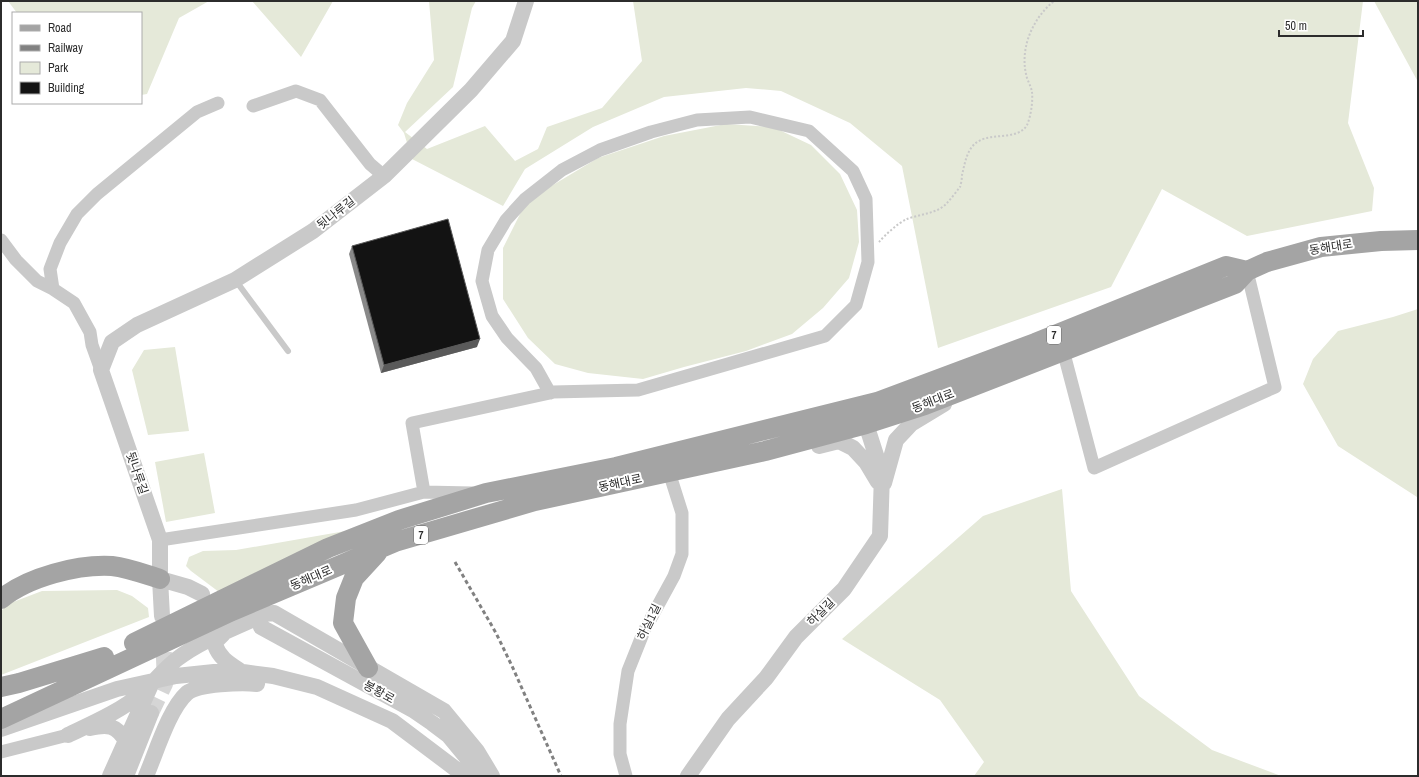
<svg xmlns="http://www.w3.org/2000/svg" width="1419" height="777" viewBox="0 0 1419 777" font-family="'Archivo Narrow','Noto Sans KR',sans-serif">
<style>
.green{fill:#e5e9d9}
.lines{fill:none;stroke-linecap:round;stroke-linejoin:round}
.tertiary-tunnel{stroke:#d5d5d5;stroke-width:16;stroke-dasharray:16 8;stroke-linecap:butt}
.path{stroke:#c9c9c9;stroke-width:2;stroke-dasharray:2 2;stroke-linecap:butt}
.service{stroke:#c9c9c9;stroke-width:6}
.minor{stroke:#c9c9c9;stroke-width:13}
.tertiary{stroke:#c9c9c9;stroke-width:16}
.primary{stroke:#a4a4a4;stroke-width:20}
.rail{stroke:#818181;stroke-width:3;stroke-dasharray:4 3;stroke-linecap:butt}
.wall{fill:#898989}
.shaded-wall{fill:#5a5a5a}
.building{fill:#131313;stroke:#5a5a5a}
.labels{text-anchor:middle;stroke-width:4;stroke-linejoin:round;paint-order:stroke}
.shield{fill:#fff;stroke:#6b6b6b;stroke-width:1}
.shield-label{font-size:11px;font-weight:bold;fill:#2c2c2c}
.street-label{font-size:12px;fill:#2c2c2c;stroke:#fff}
</style>
<rect width="100%" height="100%" fill="#fff"/>
<!-- green -->
<path class="green" d="M 8,1 L 209,1 L 179,18 L 147,94 L 141,95 L 141,13 L 17,13 Z
M 252,1 L 333,1 L 301,57 Z
M 429,1 L 476,1 L 472,8 L 453,87 L 405,132 L 427,149 L 485,126 L 515,161 L 538,149 L 547,127 L 602,108 L 642,61 L 633,1 L 1363,1 L 1348,123 L 1374,188 L 1372,211 L 1247,236 L 1162,189 L 1111,287 L 938,348 L 902,166 L 850,123 L 781,91 L 746,88 L 664,97 L 593,127 L 525,169 L 503,206 L 412,159 L 404,133 L 398,125 L 407,103 L 434,60 Z
M 1374,1 L 1418,1 L 1418,82 Z
M 726,124 L 773,127 L 811,145 L 840,174 L 857,210 L 859,242 L 849,278 L 823,308 L 792,334 L 746,351 L 684,367 L 643,379 L 588,373 L 555,364 L 528,338 L 503,299 L 503,248 L 524,206 L 548,188 L 598,158 L 664,136 Z
M 1418,309 L 1418,499 L 1417,497 L 1338,446 L 1303,384 L 1313,359 L 1338,331 L 1393,317 Z
M 175,347 L 189,431 L 148,435 L 132,370 L 144,350 Z
M 204,453 L 215,513 L 166,522 L 155,462 Z
M 1062,489 L 1071,591 L 1139,696 L 1212,750 L 1281,776 L 974,776 L 984,762 L 940,700 L 842,639 L 983,516 Z
M 357,529 L 219,592 L 191,571 L 186,566 L 189,557 L 203,551 L 236,550 Z
M 117,590 L 132,596 L 148,608 L 149,617 L 1,675 L 1,611 L 8,604 L 42,591 Z"/>
<g class="lines">
<!-- tertiary-tunnel -->
<path class="tertiary-tunnel" d="M 151,713 L 165,684 L 163,632"/>
<!-- path -->
<path class="path" d="M 879,242 C 885,235 898,223 907,219 C 920,214 936,214 946,204 C 951,199 956,192 960,187 C 961,184 962,179 962,175 C 965,163 967,147 979,141 C 992,133 1019,140 1027,125 C 1031,116 1033,101 1032,92 C 1031,86 1027,80 1026,74 C 1020,47 1033,18 1054,1"/>
<!-- service -->
<path class="service" d="M 236,281 L 288,351"/>
<!-- minor -->
<path class="minor" d="M 253,106 L 296,91 L 320,100 L 370,164 L 384,176
M 1,240 L 16,260 L 37,281 L 53,289 L 74,303 L 90,332 L 92,345 L 101,370
M 53,289 L 50,269 L 60,243 L 77,214 L 97,194 L 197,112 L 218,103
M 1063,350 L 1094,468 L 1275,387 L 1247,271
M 472,493 L 424,492 L 412,423 L 550,393 L 553,392 L 638,390 L 825,336 L 856,305 L 868,262 L 866,199 L 853,171 L 809,131 L 750,117 L 697,120 L 651,132 L 600,150 L 562,170 L 525,199 L 506,220 L 488,250 L 482,281 L 492,316 L 507,338 L 536,368 L 550,393
M 160,540 L 356,510 L 424,492
M 1,752 L 68,735
M 626,776 L 620,754 L 620,724 L 628,671 L 644,631 L 674,576 L 682,554 L 682,513 L 669,472"/>
<!-- tertiary -->
<path class="tertiary" d="M 819,446 L 839,441 L 853,448 L 866,462 L 878,482
M 884,483 L 896,440 L 911,424 L 944,404
M 160,579 L 188,587 L 202,594
M 162,616 L 160,579 L 160,540 L 101,370 L 112,342 L 137,325 L 235,280 L 313,231 L 384,176 L 471,90 L 513,41 L 526,1
M 261,627 L 413,710 L 432,723 L 448,735 L 482,776
M 223,634 L 216,641 L 215,645 C 220,659 230,664 242,672
M 90,728 C 108,724 116,725 126,741
M 1,729 L 117,689 L 176,676 L 214,672 L 243,672 L 273,676 L 317,687 L 392,721 L 465,776
M 68,735 C 93,723 121,711 142,693 C 154,682 164,669 177,659 C 203,639 236,628 264,614 L 274,613 L 444,711 L 477,751 L 492,776
M 110,776 L 150,687
M 126,776 L 151,713
M 146,776 C 156,753 169,709 187,693 C 198,684 242,682 257,684
M 688,776 L 728,719 L 766,678 L 796,637 L 844,589 L 880,536 L 882,474 L 866,424"/>
<!-- primary -->
<path class="primary" d="M 1,599 C 28,577 78,564 112,566 C 129,568 144,574 160,579
M 134,643 L 328,548 L 399,520 L 486,493 L 616,467 L 877,402 L 1035,343 L 1226,266 L 1247,271
M 368,668 L 343,623 L 346,598 L 354,578 L 377,553
M 1,687 L 19,683 L 104,657
M 1,719 L 232,611 L 395,542 L 535,501 L 765,451 L 866,424 L 925,405 L 1235,284 L 1247,271 L 1267,262 L 1321,247 L 1381,241 L 1418,240"/>
<!-- rail -->
<path class="rail" d="M 455,562 L 496,633 L 512,666 L 561,776"/>
</g>
<!-- wall -->
<path class="wall" d="M 352,246 L 477,347 L 381,373 L 349,254 Z"/>
<!-- shaded-wall -->
<path class="shaded-wall" d="M 480,339 L 477,347 L 381,373 L 384,365 Z"/>
<!-- building -->
<path class="building" d="M 448,219 L 480,339 L 384,365 L 352,246 Z"/>
<g class="labels">
<!-- shield labels -->
<g class="shield">
<rect x="1047" y="326" width="14" height="18" rx="3"/>
<rect x="414" y="526" width="14" height="18" rx="3"/>
</g>
<g class="shield-label">
<text x="1054" y="339">7</text>
<text x="421" y="539">7</text>
</g>
<!-- street labels -->
<g class="street-label">
<text transform="translate(336 213) rotate(-38)" y="4">뒷나루길</text>
<text transform="translate(1331 247) rotate(-9)" y="4">동해대로</text>
<text transform="translate(933 401) rotate(-21)" y="4">동해대로</text>
<text transform="translate(137 473) rotate(71)" y="4">뒷나루길</text>
<text transform="translate(620 483) rotate(-12)" y="4">동해대로</text>
<text transform="translate(311 578) rotate(-23)" y="4">동해대로</text>
<text transform="translate(821 612) rotate(-45)" y="4">하실길</text>
<text transform="translate(649 622) rotate(-64)" y="4">하실1길</text>
<text transform="translate(379 692) rotate(29)" y="4">봉황로</text>
</g>
</g>
<!-- border -->
<rect width="1419" height="777" fill="none" stroke="#2c2c2c" stroke-width="4"/>
<!-- legend -->
<rect x="12" y="12" width="130" height="92" fill="#ffffff" stroke="#ababab"/>
<rect x="20" y="25" width="20" height="6" fill="#a4a4a4" stroke="#ababab"/>
<text x="48" y="32" font-size="12" fill="#2c2c2c">Road</text>
<rect x="20" y="45" width="20" height="6" fill="#818181" stroke="#ababab"/>
<text x="48" y="52" font-size="12" fill="#2c2c2c">Railway</text>
<rect x="20" y="62" width="20" height="12" fill="#e5e9d9" stroke="#ababab"/>
<text x="48" y="72" font-size="12" fill="#2c2c2c">Park</text>
<rect x="20" y="82" width="20" height="12" fill="#131313" stroke="#ababab"/>
<text x="48" y="92" font-size="12" fill="#2c2c2c">Building</text>
<!-- scale -->
<path d="M1279 30v6h84v-6" fill="none" stroke="#2c2c2c" stroke-width="2"/>
<text x="1285" y="30" font-size="12" fill="#2c2c2c" stroke="#ffffff" stroke-width="3" paint-order="stroke">50 m</text>
</svg>
